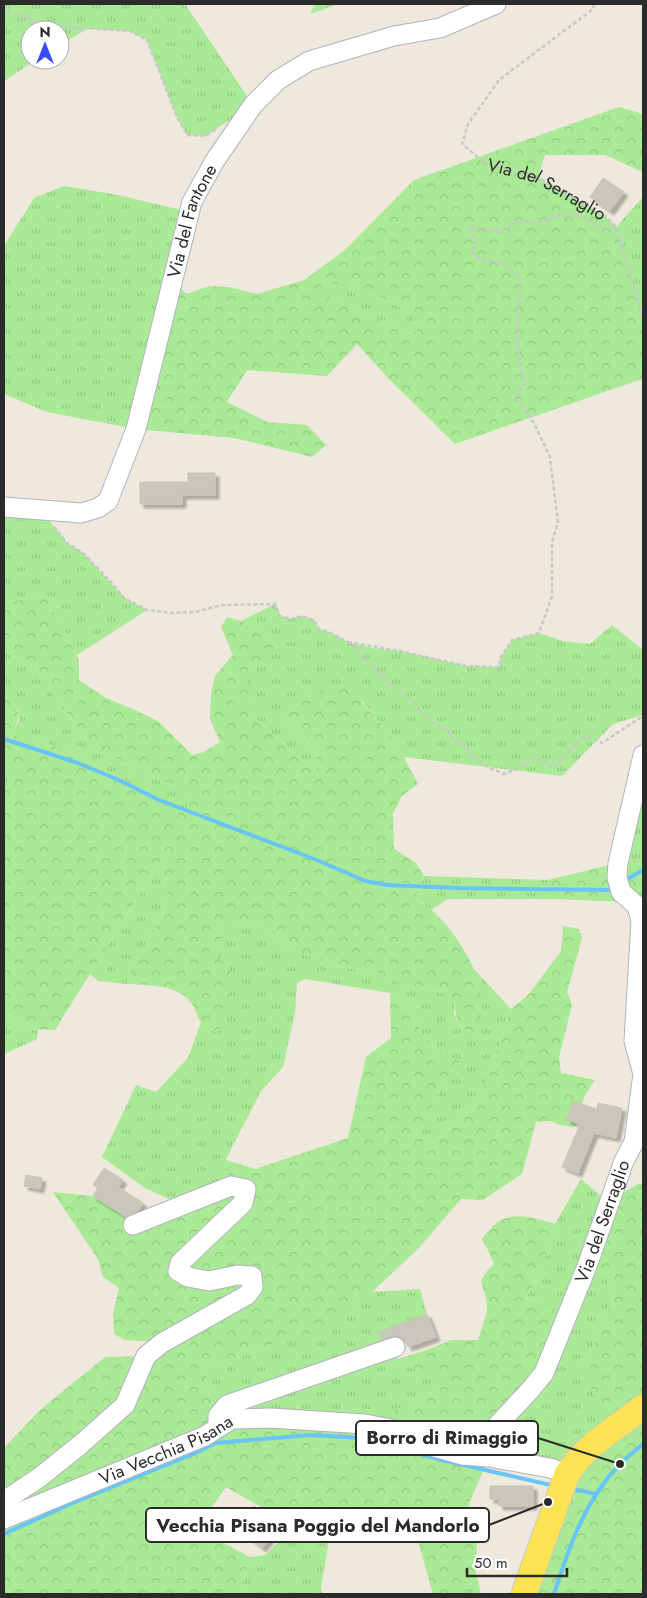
<svg xmlns="http://www.w3.org/2000/svg" width="647" height="1598" viewBox="0 0 647 1598" font-family="Jost,sans-serif">
<style>
.grass{fill:url(#grass-tufts)}
.forest{fill:url(#forest-crowns);fill-rule:evenodd}
.lines{fill:none;stroke-linecap:round;stroke-linejoin:round}
.stream{stroke:#68c5f8;stroke-width:4}
.building{fill:#c9c6bb;stroke:#cac5b6;filter:url(#shadow)}
.minor-casing{stroke:#b1b2c0;stroke-width:21}
.major-casing{stroke:#c8c8c8;stroke-width:27}
.path{stroke:#c8c8c8;stroke-width:2.5;stroke-dasharray:4 2.5;stroke-linecap:butt}
.minor{stroke:#fff;stroke-width:19}
.major{stroke:#fbe354;stroke-width:25}
.labels{text-anchor:middle;stroke-width:4;stroke-linejoin:round;paint-order:stroke}
.street-label{font-size:18px;fill:#2b2b2b;stroke:#fff}
.leader{fill:none;stroke:#2b2b2b;stroke-width:2}
.callout-dot{fill:#2b2b2b;stroke:#fff;stroke-width:2}
.callout{fill:#fff;stroke:#2b2b2b;stroke-width:2}
.callout-label{font-size:19px;text-anchor:middle;font-weight:bold;fill:#2b2b2b}
</style>
<defs>
<pattern id="grass-tufts" width="24" height="20" patternUnits="userSpaceOnUse" patternTransform="scale(1.25)"><rect width="24" height="20" fill="#aae995"/><path d="M3 7l-1-3M5 7V3M7 7l1-3M15 17l-1-3M17 17v-4M19 17l1-3" fill="none" stroke="#92c881"/></pattern>
<pattern id="forest-crowns" width="20" height="18" patternUnits="userSpaceOnUse" patternTransform="scale(1.25)"><rect width="20" height="18" fill="#aae995"/><path d="M2 6a3 3 0 1 1 6 0M12 15a3 3 0 1 1 6 0" fill="none" stroke="#92c881"/></pattern>
<filter id="shadow"><feDropShadow dx="4" dy="4" stdDeviation="1" flood-color="#0004"/></filter>
</defs>
<rect width="100%" height="100%" fill="#eee8dd"/>
<!-- grass -->
<path class="grass" d="M 4,4 L 185,4 L 253,105 L 205,136 L 187,135 L 177,117 L 147,40 L 130,31 L 87,29 L 60,45 L 60,30 L 30,30 L 30,60 L 36,60 L 4,81 Z
M 64,186 L 118,195 L 190,212 L 136,429 L 47,412 L 4,394 L 4,246 L 34,198 Z
M 643,197 L 643,309 L 640,308 L 616,227 Z
M 334,280 C 345,287 348,286 360,289 C 367,291 405,308 410,313 C 414,318 416,325 417,331 L 413,333 L 403,332 L 396,329 L 386,323 L 339,303 L 322,292 Z
M 4,507 L 47,518 L 68,544 L 83,553 L 126,599 L 147,610 L 77,655 L 46,597 L 4,602 Z
M 275,604 L 281,616 L 291,619 L 302,616 L 314,620 L 319,629 L 329,632 L 348,642 L 373,648 L 400,651 L 466,666 L 499,667 L 501,657 L 512,640 L 539,633 L 563,641 L 590,644 L 612,625 L 643,650 L 643,715 L 613,724 L 562,776 L 404,757 L 388,732 L 362,701 L 313,694 L 292,708 L 283,716 C 297,732 321,749 319,772 L 293,754 L 281,741 L 253,717 L 248,702 L 248,668 L 276,645 L 241,621 Z
M 4,634 L 12,656 L 30,662 L 41,675 L 50,680 L 51,692 L 63,706 L 83,736 L 95,749 L 186,793 L 188,811 L 159,800 L 80,757 L 47,743 L 23,741 L 13,732 L 19,721 L 19,711 L 4,692 Z
M 643,755 L 643,858 L 618,863 Z
M 10,758 L 9,781 L 4,785 L 4,760 Z
M 161,860 L 167,895 L 165,910 L 129,974 L 127,984 L 99,981 L 90,974 Z
M 424,876 L 548,880 L 550,899 L 448,899 L 431,910 L 421,901 L 415,899 Z
M 237,921 L 260,926 L 276,934 L 289,948 L 306,955 L 339,967 L 375,972 L 404,986 L 435,990 L 454,999 L 454,1014 L 462,1029 L 474,1034 L 478,979 L 472,967 L 511,1009 L 490,1072 L 478,1103 L 436,1141 L 424,1140 L 420,1124 L 433,1107 L 444,1080 L 458,1061 L 438,1051 L 420,1032 L 415,1010 L 390,993 L 305,979 L 297,983 L 295,1013 L 283,1067 L 261,1091 L 226,1159 L 231,1186 L 182,1205 L 145,1188 L 102,1157 L 136,1085 L 156,1092 L 188,1058 L 201,1022 L 217,1033 L 217,957 L 223,925 Z
M 4,1011 L 27,1029 L 38,1030 L 37,1039 L 4,1054 Z
M 581,1179 L 608,1202 L 593,1248 L 614,1295 L 599,1336 L 581,1366 L 616,1427 L 567,1474 L 463,1455 L 542,1303 L 526,1299 L 558,1232 L 555,1224 Z
M 420,1289 L 427,1314 L 379,1332 L 384,1346 L 395,1347 L 397,1359 L 419,1372 L 445,1372 L 445,1384 L 427,1396 L 394,1411 L 391,1429 L 218,1416 C 209,1396 203,1384 209,1362 L 238,1358 L 270,1345 L 358,1305 L 371,1292 Z
M 295,1526 L 311,1547 L 329,1541 L 321,1587 L 322,1594 L 240,1594 L 250,1557 L 265,1555 Z"/>
<!-- forest -->
<path class="forest" d="M 315,4 L 338,4 L 310,14 Z
M 619,107 L 643,114 L 643,172 L 605,155 L 545,155 L 538,177 L 605,216 L 616,227 L 643,317 L 643,380 L 639,380 L 455,444 L 389,379 L 357,344 L 327,376 L 247,370 L 227,402 L 267,422 L 307,425 L 326,445 L 312,457 L 234,438 L 136,429 L 172,282 L 187,294 L 209,286 L 229,287 L 257,294 L 304,280 L 345,250 L 414,180 ZM 334,280 C 345,287 348,286 360,289 C 367,291 405,308 410,313 C 414,318 416,325 417,331 L 413,333 L 403,332 L 396,329 L 386,323 L 339,303 L 323,292 Z
M 46,597 L 66,633 L 79,661 L 79,680 L 106,698 L 135,710 L 158,721 L 192,755 L 204,752 L 220,742 L 210,719 L 211,694 L 215,676 L 233,655 L 221,627 L 227,617 L 241,621 L 276,645 L 273,651 L 248,668 L 248,702 L 253,717 L 281,741 L 293,754 L 318,771 C 323,751 296,730 283,716 C 292,707 323,686 335,684 C 338,684 343,685 347,685 L 388,732 L 404,757 L 418,784 L 402,796 L 393,813 L 394,849 L 416,863 L 424,876 L 415,899 C 439,908 471,955 478,980 C 482,997 481,1016 481,1034 C 458,1035 455,1017 454,999 L 435,990 L 403,986 L 375,972 L 339,967 L 306,955 L 289,948 L 276,934 L 260,926 L 237,921 L 223,926 L 217,957 L 237,977 L 218,1033 C 213,1030 205,1026 201,1022 C 196,1016 196,1006 187,998 C 174,985 144,985 127,984 L 129,974 L 165,910 L 167,895 L 161,860 L 55,1030 L 27,1029 L 4,1011 L 4,785 L 9,781 L 10,759 L 4,760 L 4,692 C 18,710 24,710 13,732 L 23,740 L 47,743 L 80,757 L 159,800 L 188,811 L 186,793 L 95,749 L 83,736 L 63,706 L 51,692 L 50,680 L 41,675 L 30,662 L 12,656 L 4,634 L 4,602 Z
M 643,858 L 643,907 L 631,902 L 550,899 L 548,880 L 618,863 Z
M 563,926 L 579,929 L 582,938 L 567,992 L 572,1005 L 559,1057 L 561,1073 L 595,1080 L 585,1095 L 575,1127 L 560,1125 L 551,1121 L 536,1122 L 522,1174 L 483,1200 L 461,1199 L 417,1250 L 358,1305 L 315,1333 L 270,1345 L 238,1358 L 209,1362 C 203,1384 209,1396 218,1416 L 391,1429 L 393,1411 L 427,1396 L 445,1384 L 445,1372 L 419,1372 L 397,1359 L 427,1350 L 451,1340 L 478,1340 C 481,1330 487,1316 487,1306 C 486,1282 472,1285 494,1264 L 489,1252 L 482,1239 C 487,1233 494,1223 501,1220 C 519,1212 538,1219 555,1224 L 558,1232 L 526,1299 L 542,1303 L 567,1314 L 531,1389 L 517,1433 L 492,1438 L 464,1455 L 489,1457 L 469,1504 L 477,1524 L 476,1574 L 481,1594 L 433,1594 L 415,1530 L 388,1523 L 311,1547 L 294,1526 L 226,1487 L 201,1522 L 206,1541 L 220,1541 L 250,1557 L 240,1594 L 4,1594 L 4,1448 L 40,1410 L 105,1357 L 146,1356 L 161,1342 L 125,1340 L 114,1334 L 113,1313 L 119,1288 L 103,1277 L 98,1259 L 53,1192 L 93,1196 L 131,1221 L 231,1186 L 226,1160 L 255,1169 L 348,1138 L 366,1057 L 391,1038 L 390,993 L 415,1010 L 420,1032 L 438,1051 L 459,1061 L 444,1080 L 433,1107 L 421,1124 L 424,1140 L 436,1141 L 478,1103 L 490,1072 L 511,1009 L 529,994 L 561,951 Z
M 640,1183 L 643,1185 L 643,1594 L 499,1594 L 525,1591 L 567,1474 L 616,1427 L 591,1390 L 581,1366 L 599,1336 L 614,1295 L 593,1248 L 608,1202 Z"/>
<g class="lines">
<!-- stream -->
<path class="stream" d="M 4,739 L 75,762 L 119,780 L 159,800 L 317,860 L 365,881 L 387,885 L 459,888 L 609,890 L 613,887
M 624,881 L 643,870
M 572,1489 L 596,1494
M 4,1534 L 68,1505 L 193,1454 L 216,1443 L 310,1435 L 362,1438 L 442,1460 L 555,1486
M 554,1594 C 569,1547 585,1500 620,1464 C 627,1457 636,1450 643,1444"/>
</g>
<!-- building -->
<path class="building" d="M 603,178 L 624,192 L 610,211 L 590,197 Z
M 188,473 L 215,473 L 215,495 L 182,495 L 182,504 L 140,504 L 140,482 L 188,482 Z
M 573,1101 L 597,1109 L 598,1103 L 622,1108 L 616,1138 L 594,1133 L 578,1173 L 562,1167 L 580,1124 L 567,1120 Z
M 104,1168 L 123,1180 L 118,1187 L 143,1203 L 138,1211 L 126,1217 L 93,1196 L 98,1188 L 93,1185 Z
M 26,1175 L 42,1178 L 40,1189 L 24,1186 Z
M 427,1314 L 436,1337 L 408,1347 L 405,1338 L 403,1339 L 398,1336 L 391,1336 L 382,1340 L 379,1332 Z
M 490,1486 L 533,1486 L 533,1506 L 499,1506 L 499,1499 L 490,1499 Z
M 254,1506 L 280,1527 L 262,1548 L 237,1528 Z"/>
<g class="lines">
<defs>
<g id="minor">
<path id="s2" d="M 4,507 L 81,513 L 98,508 L 108,501 L 136,429 L 192,202 L 214,162 L 253,105 L 278,80 L 309,61 L 394,36 L 440,28 L 496,4"/>
<path d="M 218,1427 L 218,1416 L 227,1405 L 395,1347"/>
<path id="s3" d="M 463,1455 L 492,1431 L 531,1389 L 544,1373 L 587,1266 L 624,1161 L 634,1142 L 643,1074 L 634,1041 L 641,921 L 637,906 L 621,892 L 617,877 L 618,863 L 643,755"/>
<path d="M 4,1501 L 40,1477 L 80,1445 L 125,1405 L 146,1356 L 162,1343 L 247,1295 L 253,1287 L 252,1276 L 238,1275 L 209,1281 L 188,1277 L 178,1271 L 180,1263 L 243,1203 L 246,1189 L 231,1186 L 133,1225"/>
<path id="s4" d="M 4,1519 L 205,1436 L 232,1419 L 271,1418 L 365,1424 L 391,1429 L 417,1442 L 463,1455 L 489,1457 L 550,1468 L 567,1474"/>
</g>
<path id="major" d="M 524,1594 L 567,1474 L 580,1457 L 596,1442 L 643,1407"/>
</defs>
<!-- minor casing -->
<use href="#minor" class="minor-casing"/>
<!-- major casing -->
<use href="#major" class="major-casing"/>
<!-- path -->
<g class="path">
<path id="s1" d="M 594,4 L 593,9 L 499,80 L 468,124 L 462,144 L 486,164 L 538,177 L 605,216 L 616,227 L 643,318"/>
<path d="M 4,6 L 8,11 L 36,21 L 66,27 L 130,31 L 147,40 L 177,117 L 187,135 L 205,136 L 216,129"/>
<path d="M 54,527 L 68,544 L 83,553 L 112,583 L 124,598 L 147,610 L 171,613 L 195,612 L 222,605 L 275,604 L 280,616 L 291,619 L 302,616 L 314,620 L 319,629 L 329,632 L 348,642 L 388,682 L 412,701 L 428,720 L 449,732 L 455,743 L 464,745 C 475,761 486,767 504,774 L 519,768 L 535,758 L 555,767 C 563,756 574,748 583,738 L 593,738 L 602,743 L 643,716"/>
<path d="M 348,642 L 400,651 L 466,666 L 499,667 L 501,657 L 512,640 L 539,633 L 552,596 L 552,542 L 558,522 L 550,457 L 534,423 L 516,398 L 525,384 C 514,350 517,312 521,277 L 503,264 L 479,258 L 471,252 L 476,242 L 469,228 L 482,228 L 499,232 L 521,220 L 536,223 L 558,216 L 581,216 L 602,228 L 616,227"/>
</g>
<!-- minor -->
<use href="#minor" class="minor"/>
<!-- major -->
<use href="#major" class="major"/>
</g>
<g class="labels">
<!-- street labels -->
<g class="street-label">
<text dy="6" stroke="none"><textPath href="#s1" startOffset="295">Via del Serraglio</textPath></text>
<text dy="6" stroke="none"><textPath href="#s2" startOffset="400">Via del Fantone</textPath></text>
<text dy="6" stroke="none"><textPath href="#s3" startOffset="278">Via del Serraglio</textPath></text>
<text dy="6" stroke="none"><textPath href="#s4" startOffset="176">Via Vecchia Pisana</textPath></text>
</g>
</g>
<!-- callouts -->
<path class="leader" d="M620 1464L538 1438M548 1502L489 1525"/>
<g class="callout-dot">
<circle cx="620" cy="1464" r="5"/>
<circle cx="548" cy="1502" r="5"/>
</g>
<g class="callout">
<rect x="356" y="1421" width="182" height="34" rx="5"/>
<rect x="146" y="1508" width="343" height="34" rx="5"/>
</g>
<g class="callout-label">
<text x="447" y="1444">Borro di Rimaggio</text>
<text x="318" y="1532">Vecchia Pisana Poggio del Mandorlo</text>
</g>
<!-- border -->
<rect width="647" height="1598" fill="none" stroke="#2b2b2b" stroke-width="10"/>
<!-- north arrow -->
<g transform="translate(45 45)"><circle r="24" fill="#ffffff" stroke="#aaaaaa"/>
<path d="M0-4L9 19L0 12L-9 19Z" fill="#394dff"/>
<text y="-8" font-size="14" font-weight="bold" text-anchor="middle" fill="#2b2b2b">N</text>
</g>
<!-- scale -->
<path d="M467 1568v8h100v-8" fill="none" stroke="#2b2b2b" stroke-width="2.5"/>
<text x="474" y="1568" font-size="15" fill="#2b2b2b" stroke="#ffffff" stroke-width="4" paint-order="stroke">50 m</text>
</svg>
